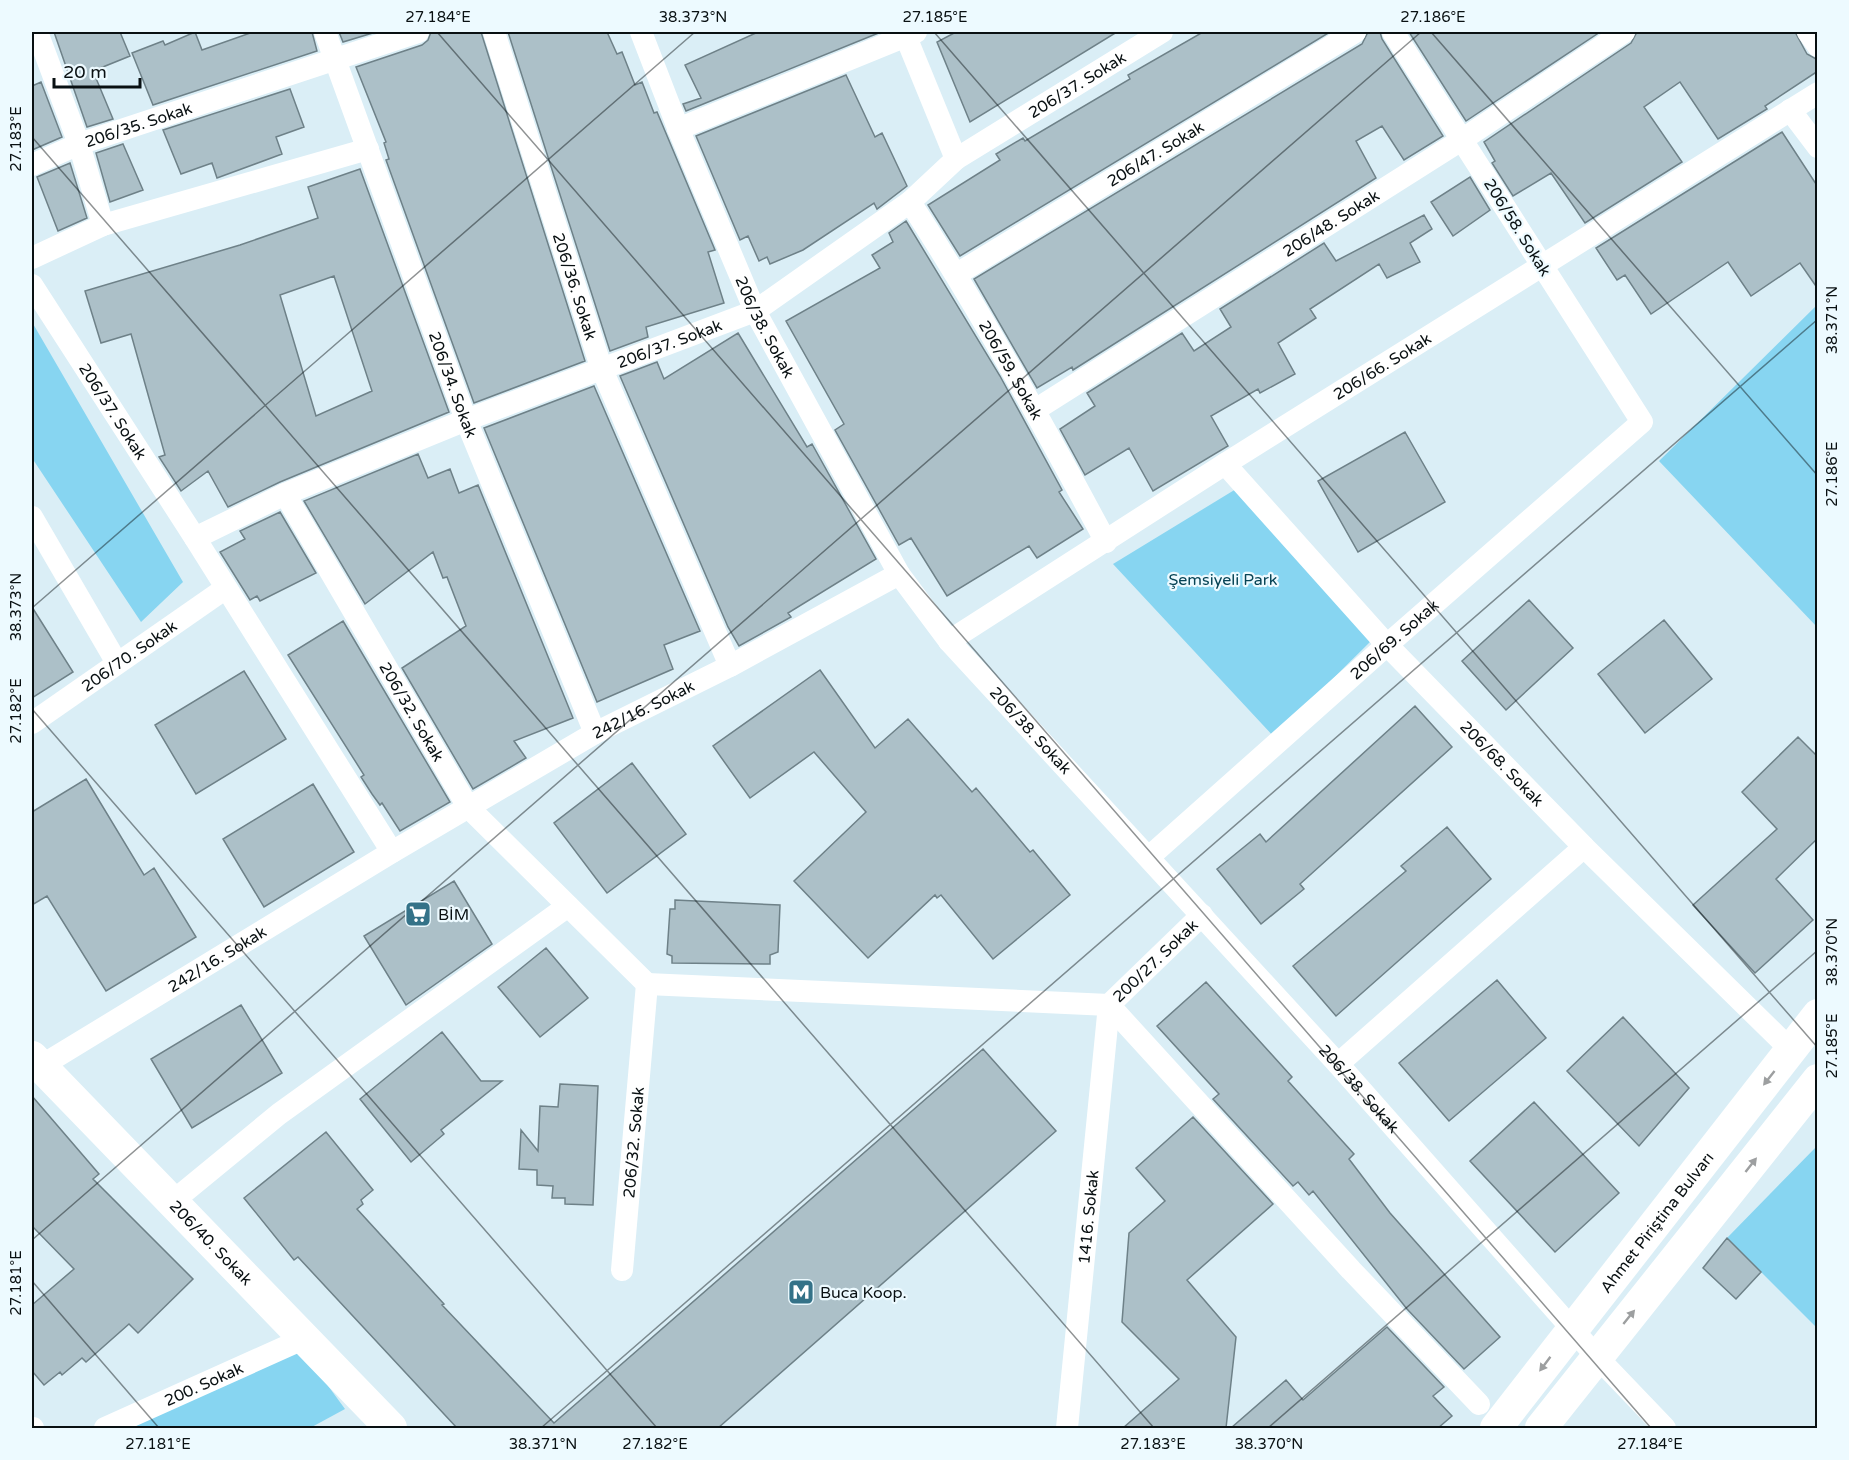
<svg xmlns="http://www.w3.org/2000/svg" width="1849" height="1460" viewBox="0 0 1849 1460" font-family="'Varela Round',sans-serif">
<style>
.green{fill:#87d5f1}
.building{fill:#acc0c8;stroke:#6e8188;stroke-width:1.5;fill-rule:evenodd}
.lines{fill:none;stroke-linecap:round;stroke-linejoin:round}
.minor{stroke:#fff;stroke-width:22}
.secondary{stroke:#fff;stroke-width:32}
.oneway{fill:#9d9fa0}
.ticks{fill:none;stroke:#091012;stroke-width:1.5;stroke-opacity:0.45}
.labels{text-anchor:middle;stroke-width:4.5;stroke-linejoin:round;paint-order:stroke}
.street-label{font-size:16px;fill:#091012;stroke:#edfaff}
.park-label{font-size:16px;fill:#074456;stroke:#edfaff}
.poi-label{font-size:16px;fill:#091012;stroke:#edfaff;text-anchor:start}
.neatline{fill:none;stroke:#091012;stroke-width:2}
.ticks-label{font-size:15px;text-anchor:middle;fill:#091012}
</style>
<rect width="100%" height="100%" fill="#daeef6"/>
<!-- green -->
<path class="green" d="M 1817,305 L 1817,627 L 1659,461 Z
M 32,322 L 183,582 L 141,622 L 32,458 Z
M 1236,489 L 1371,641 L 1274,737 L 1113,564 Z
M 1817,1146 L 1817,1328 L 1727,1238 Z
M 299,1346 L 345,1409 L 310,1428 L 118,1428 Z"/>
<!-- building -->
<path class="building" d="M 54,32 L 120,32 L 130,56 L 93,71 L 113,119 L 87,127 Z
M 195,32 L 202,50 L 253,32 L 312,32 L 317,51 L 153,105 L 132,53 L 163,41 L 165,45 Z
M 339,32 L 376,32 L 343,42 Z
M 431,32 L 481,32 L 585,361 L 474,403 L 386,160 L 389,159 L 384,143 L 386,142 L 356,67 L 422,45 L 428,40 Z
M 508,32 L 607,32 L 617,54 L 622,52 L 635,85 L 642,82 L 654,113 L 657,112 L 715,250 L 708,252 L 724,303 L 646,327 L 648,337 L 610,351 Z
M 758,32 L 881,32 L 686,111 L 683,104 L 701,98 L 685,65 Z
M 956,32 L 1117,32 L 970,122 L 937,42 Z
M 1203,32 L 1330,32 L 960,256 L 928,205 L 1000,160 L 996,154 L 1023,138 L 1025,141 L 1130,79 L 1128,75 Z
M 1368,32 L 1380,32 L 1382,39 L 1443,136 L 1404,160 L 1382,126 L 1356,141 L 1376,178 L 1073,370 L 1072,367 L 1037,388 L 974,279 L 1362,44 Z
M 1409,32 L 1600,32 L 1466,121 Z
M 1637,32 L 1795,32 L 1807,54 L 1818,60 L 1818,71 L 1765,106 L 1767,109 L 1718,139 L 1680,82 L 1644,107 L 1682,162 L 1585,223 L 1551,173 L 1513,196 L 1492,163 L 1495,161 L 1484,142 L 1631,43 Z
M 846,75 L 875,137 L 882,133 L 907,186 L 877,209 L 874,203 L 803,250 L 770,264 L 767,257 L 759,261 L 748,236 L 740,240 L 696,136 Z
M 41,82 L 62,137 L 32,150 L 32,86 Z
M 290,89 L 304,127 L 276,137 L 282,154 L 217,178 L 212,163 L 181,174 L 163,130 Z
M 1782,132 L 1818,187 L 1818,289 L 1800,263 L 1751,296 L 1728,262 L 1651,314 L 1625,275 L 1617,280 L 1596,248 Z
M 123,144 L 143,190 L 110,202 L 96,153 Z
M 70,163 L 87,218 L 58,231 L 37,177 Z
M 360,169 L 449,412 L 280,482 L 228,507 L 208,471 L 181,491 L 159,457 L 165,455 L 131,334 L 101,343 L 85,291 L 240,245 L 318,218 L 308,187 ZM 334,276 L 372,391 L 316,416 L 280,295 Z
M 1470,177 L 1490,210 L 1453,236 L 1431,202 Z
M 1424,215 L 1432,229 L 1410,243 L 1420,262 L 1387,278 L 1379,264 L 1310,309 L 1316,318 L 1278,343 L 1295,374 L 1260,393 L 1258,389 L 1211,416 L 1228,446 L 1153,491 L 1129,448 L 1085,475 L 1060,429 L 1095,406 L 1087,393 L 1182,333 L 1194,351 L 1231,327 L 1220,309 L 1324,243 L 1336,261 Z
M 906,221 L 1000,376 L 1062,490 L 1059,492 L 1083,529 L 1037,558 L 1029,546 L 947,596 L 911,538 L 899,545 L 835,430 L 844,424 L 786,321 L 880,268 L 872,255 L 893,242 L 889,233 Z
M 738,333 L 807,447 L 812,444 L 876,559 L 788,613 L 791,617 L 739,646 L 728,627 L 620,376 L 657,362 L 664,379 Z
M 594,386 L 700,631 L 664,645 L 673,669 L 597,702 L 484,428 Z
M 1405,432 L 1445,502 L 1358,552 L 1318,481 Z
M 418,454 L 428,478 L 450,469 L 459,493 L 478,485 L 573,718 L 514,741 L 526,758 L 473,789 L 402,668 L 466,626 L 447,577 L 443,578 L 433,552 L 365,604 L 304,501 Z
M 280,512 L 316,573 L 260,601 L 257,596 L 250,600 L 220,552 L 245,539 L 240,531 Z
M 1529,600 L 1573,648 L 1506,710 L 1462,661 Z
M 32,607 L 73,672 L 32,698 Z
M 1664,620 L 1712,679 L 1645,733 L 1598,674 Z
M 343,621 L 450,802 L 400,831 L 382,803 L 380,805 L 372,794 L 361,777 L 364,775 L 288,655 Z
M 820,670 L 875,748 L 908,719 L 972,792 L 976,788 L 1030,852 L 1033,850 L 1070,895 L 993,959 L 941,895 L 937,898 L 935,895 L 868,958 L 794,881 L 866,812 L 814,752 L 750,798 L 713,746 Z
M 244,671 L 286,739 L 196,794 L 155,725 Z
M 1415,706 L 1452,747 L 1300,884 L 1304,889 L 1261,924 L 1217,869 L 1260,834 L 1266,842 Z
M 1798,737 L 1818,757 L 1818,838 L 1776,879 L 1813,920 L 1755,973 L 1693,905 L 1777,829 L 1742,792 Z
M 632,763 L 686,834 L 607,893 L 554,823 Z
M 86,779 L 144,875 L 154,868 L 196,937 L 106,991 L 47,896 L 32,905 L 32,812 Z
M 313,784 L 354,852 L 264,907 L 223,839 Z
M 1447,827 L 1491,879 L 1336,1016 L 1293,966 L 1406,871 L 1401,866 Z
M 454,881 L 492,944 L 406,1005 L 364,936 Z
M 675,900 L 780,905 L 778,952 L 770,955 L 770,964 L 672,963 L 672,956 L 667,954 L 670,909 L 675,909 Z
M 546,948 L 588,998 L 540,1037 L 498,987 Z
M 1497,980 L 1546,1038 L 1449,1121 L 1399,1063 Z
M 1206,982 L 1292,1077 L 1288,1081 L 1354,1154 L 1349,1159 L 1390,1213 L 1500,1337 L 1464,1369 L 1407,1309 L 1313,1191 L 1309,1195 L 1298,1182 L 1293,1186 L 1213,1099 L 1219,1094 L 1157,1026 Z
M 241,1005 L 282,1073 L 192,1128 L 151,1059 Z
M 1623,1017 L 1689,1088 L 1639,1146 L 1567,1071 Z
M 442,1032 L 481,1081 L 502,1081 L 441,1130 L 444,1134 L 411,1162 L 360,1099 Z
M 983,1049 L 1056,1131 L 718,1428 L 457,1428 L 298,1257 L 294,1260 L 244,1198 L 326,1132 L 373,1190 L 361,1200 L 363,1204 L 357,1209 L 444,1304 L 442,1305 L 554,1423 Z
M 560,1084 L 598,1086 L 593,1205 L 565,1204 L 565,1198 L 552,1198 L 553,1186 L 537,1185 L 537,1170 L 519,1169 L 521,1130 L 538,1151 L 540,1106 L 558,1107 Z
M 32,1096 L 99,1174 L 93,1179 L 193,1279 L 138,1333 L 129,1324 L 86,1362 L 82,1358 L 62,1375 L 60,1372 L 44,1385 L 32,1371 L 32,1305 L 74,1269 L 32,1226 Z
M 1534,1102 L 1619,1193 L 1555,1252 L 1470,1161 Z
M 1193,1117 L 1273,1204 L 1187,1280 L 1236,1337 L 1226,1428 L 1123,1428 L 1179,1379 L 1122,1322 L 1129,1233 L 1165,1201 L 1136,1168 Z
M 1727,1238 L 1761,1272 L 1736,1299 L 1703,1268 Z
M 1387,1327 L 1444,1387 L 1433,1396 L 1452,1416 L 1438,1428 L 1231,1428 L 1286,1380 L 1303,1400 Z"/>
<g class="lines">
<!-- minor -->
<g class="minor">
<path d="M 37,32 L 79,144 L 103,225"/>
<path id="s1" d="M 325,32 L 466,420 L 595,733"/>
<path id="s2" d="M 494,32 L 601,367 L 730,666"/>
<path id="s3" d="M 641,32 L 680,133 L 755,311 L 899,574 L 949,641 L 1338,1064 L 1597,1357 L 1665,1428"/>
<path d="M 904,32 L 956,159"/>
<path d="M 1808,32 L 1818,46"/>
<path d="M 1790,110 L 1818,147"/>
<path d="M 678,129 L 916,32"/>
<path id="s4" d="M 32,165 L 79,144 L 418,32"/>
<path id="s5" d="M 910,202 C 981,312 1044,426 1106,542"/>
<path d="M 32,258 L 103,225 L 368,149"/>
<path id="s6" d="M 957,274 L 1355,32"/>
<path id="s7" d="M 32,285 L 195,538 L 392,852"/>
<path id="s8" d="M 1035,410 L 1463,139 L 1624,32"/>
<path id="s9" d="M 1225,464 L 1387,645 L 1584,847 L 1791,1050"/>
<path id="s10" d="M 285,494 L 468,807 L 647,984"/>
<path d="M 32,517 L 117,663"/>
<path id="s11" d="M 195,538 L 285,494 L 466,420 L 755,311 L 910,202 L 956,159 L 1162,32"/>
<path id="s12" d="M 949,641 L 1225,464 L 1818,93"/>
<path id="s13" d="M 32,723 L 226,588"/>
<path id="s14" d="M 1149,857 L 1387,645 L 1642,422 L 1393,32"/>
<path d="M 647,984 L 1109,1005"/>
<path d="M 1109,1005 L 1351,1270 L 1479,1404"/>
<path id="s15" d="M 1109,1005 L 1202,915"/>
<path d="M 1338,1064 L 1584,847"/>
<path id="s16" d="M 41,1066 L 392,852 L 595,733 L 730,666 L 899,574"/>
<path d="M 172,1202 L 279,1114 L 568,906"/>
<path id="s17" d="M 622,1270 L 647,984"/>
<path d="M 32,1428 L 33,1428"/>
<path id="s18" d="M 105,1428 L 303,1339"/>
<path id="s19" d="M 1067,1428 L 1109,1005"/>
</g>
<!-- secondary -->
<g class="secondary">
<path id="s20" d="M 32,1057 L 391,1428"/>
<path id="s21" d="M 1496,1428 L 1818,1015"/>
<path d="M 1541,1428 L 1818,1080"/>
</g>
</g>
<!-- one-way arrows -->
<defs><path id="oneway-solid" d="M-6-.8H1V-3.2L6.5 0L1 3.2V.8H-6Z" transform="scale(1.5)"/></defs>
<g class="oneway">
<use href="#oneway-solid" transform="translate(1769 1078) rotate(128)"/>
<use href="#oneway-solid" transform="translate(1751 1165) rotate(-52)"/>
<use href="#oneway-solid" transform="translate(1629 1317) rotate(-51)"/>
<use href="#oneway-solid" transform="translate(1545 1364) rotate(127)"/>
</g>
<!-- ticks -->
<path class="ticks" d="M 437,32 L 1651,1428M 934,32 L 1818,1048M 1431,32 L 1818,476M 32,137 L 1154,1428M 32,608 L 695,32M 32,709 L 657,1428M 32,1240 L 1421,32M 32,1281 L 159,1428M 541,1428 L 1818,319M 1268,1428 L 1818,950"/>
<!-- icons -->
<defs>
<symbol id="supermarket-square" viewBox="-11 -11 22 22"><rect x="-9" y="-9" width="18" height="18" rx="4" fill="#347288" stroke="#edfaff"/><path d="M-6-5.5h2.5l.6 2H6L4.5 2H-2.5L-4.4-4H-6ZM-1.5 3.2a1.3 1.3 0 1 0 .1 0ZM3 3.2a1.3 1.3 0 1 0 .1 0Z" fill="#fff"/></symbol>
<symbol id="metro-square" viewBox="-11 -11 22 22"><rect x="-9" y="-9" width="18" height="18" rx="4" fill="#347288" stroke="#edfaff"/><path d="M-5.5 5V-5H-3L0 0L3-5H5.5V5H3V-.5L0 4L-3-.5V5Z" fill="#fff"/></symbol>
</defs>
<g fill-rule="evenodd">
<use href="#supermarket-square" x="403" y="899" width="30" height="30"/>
<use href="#metro-square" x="786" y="1277" width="30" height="30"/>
</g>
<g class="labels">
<!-- street labels -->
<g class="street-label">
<text dy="6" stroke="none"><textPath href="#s11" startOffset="999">206/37. Sokak</textPath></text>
<text dy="6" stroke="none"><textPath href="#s4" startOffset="114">206/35. Sokak</textPath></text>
<text dy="6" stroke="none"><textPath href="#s6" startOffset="232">206/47. Sokak</textPath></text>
<text dy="6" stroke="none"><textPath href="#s8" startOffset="350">206/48. Sokak</textPath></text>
<text transform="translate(1518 227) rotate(58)" y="6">206/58. Sokak</text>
<text dy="6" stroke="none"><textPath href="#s2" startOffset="267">206/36. Sokak</textPath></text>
<text dy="6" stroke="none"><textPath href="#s3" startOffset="320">206/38. Sokak</textPath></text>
<text dy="6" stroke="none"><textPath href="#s11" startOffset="513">206/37. Sokak</textPath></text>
<text dy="6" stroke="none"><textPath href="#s12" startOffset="513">206/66. Sokak</textPath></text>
<text dy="6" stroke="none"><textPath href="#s5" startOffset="196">206/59. Sokak</textPath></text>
<text dy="6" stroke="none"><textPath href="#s1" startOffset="375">206/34. Sokak</textPath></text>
<text dy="6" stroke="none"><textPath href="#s7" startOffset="150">206/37. Sokak</textPath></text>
<text dy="6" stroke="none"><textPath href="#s14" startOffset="328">206/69. Sokak</textPath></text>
<text dy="6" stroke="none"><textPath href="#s13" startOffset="118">206/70. Sokak</textPath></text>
<text dy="6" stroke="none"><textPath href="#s16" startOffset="700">242/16. Sokak</textPath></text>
<text dy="6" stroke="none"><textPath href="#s10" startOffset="252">206/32. Sokak</textPath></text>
<text dy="6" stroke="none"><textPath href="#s3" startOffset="806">206/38. Sokak</textPath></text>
<text dy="6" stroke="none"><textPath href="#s9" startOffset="408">206/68. Sokak</textPath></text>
<text dy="6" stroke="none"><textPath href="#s16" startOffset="206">242/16. Sokak</textPath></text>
<text dy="6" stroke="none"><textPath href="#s15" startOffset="64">200/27. Sokak</textPath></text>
<text dy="6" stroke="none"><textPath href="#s3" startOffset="1292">206/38. Sokak</textPath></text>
<text dy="6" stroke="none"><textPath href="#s17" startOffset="128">206/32. Sokak</textPath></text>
<text dy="6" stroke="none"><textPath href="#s19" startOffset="212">1416. Sokak</textPath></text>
<text dy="6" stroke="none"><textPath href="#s21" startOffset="261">Ahmet Piriştina Bulvarı</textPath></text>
<text dy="6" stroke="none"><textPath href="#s20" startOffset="258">206/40. Sokak</textPath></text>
<text dy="6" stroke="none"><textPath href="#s18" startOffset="108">200. Sokak</textPath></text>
</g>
<!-- park labels -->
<g class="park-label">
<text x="1223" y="585">Şemsiyeli Park</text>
</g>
<!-- poi labels -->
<g class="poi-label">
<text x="438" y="920">BİM</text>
<text x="820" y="1298">Buca Koop.</text>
</g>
</g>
<!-- border -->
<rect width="1849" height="1460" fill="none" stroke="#edfaff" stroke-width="66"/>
<!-- scale -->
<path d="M54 78v9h86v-9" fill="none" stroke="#091012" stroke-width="3"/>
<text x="63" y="78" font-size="18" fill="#091012" stroke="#edfaff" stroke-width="4.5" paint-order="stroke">20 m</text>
<rect x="33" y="33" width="1783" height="1394" class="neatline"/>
<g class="ticks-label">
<text x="438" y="22">27.184°E</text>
<text x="693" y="22">38.373°N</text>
<text x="935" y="22">27.185°E</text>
<text x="1433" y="22">27.186°E</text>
<text transform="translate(16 139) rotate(-90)" y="5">27.183°E</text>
<text transform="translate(1832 320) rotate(-90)" y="5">38.371°N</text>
<text transform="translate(1832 474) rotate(-90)" y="5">27.186°E</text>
<text transform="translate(16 607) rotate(-90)" y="5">38.373°N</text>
<text transform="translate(16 711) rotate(-90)" y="5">27.182°E</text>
<text transform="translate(1832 952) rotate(-90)" y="5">38.370°N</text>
<text transform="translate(1832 1046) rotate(-90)" y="5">27.185°E</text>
<text transform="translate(16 1283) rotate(-90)" y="5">27.181°E</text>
<text x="158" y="1449">27.181°E</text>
<text x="543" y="1449">38.371°N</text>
<text x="655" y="1449">27.182°E</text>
<text x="1153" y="1449">27.183°E</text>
<text x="1269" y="1449">38.370°N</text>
<text x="1650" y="1449">27.184°E</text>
</g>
</svg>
